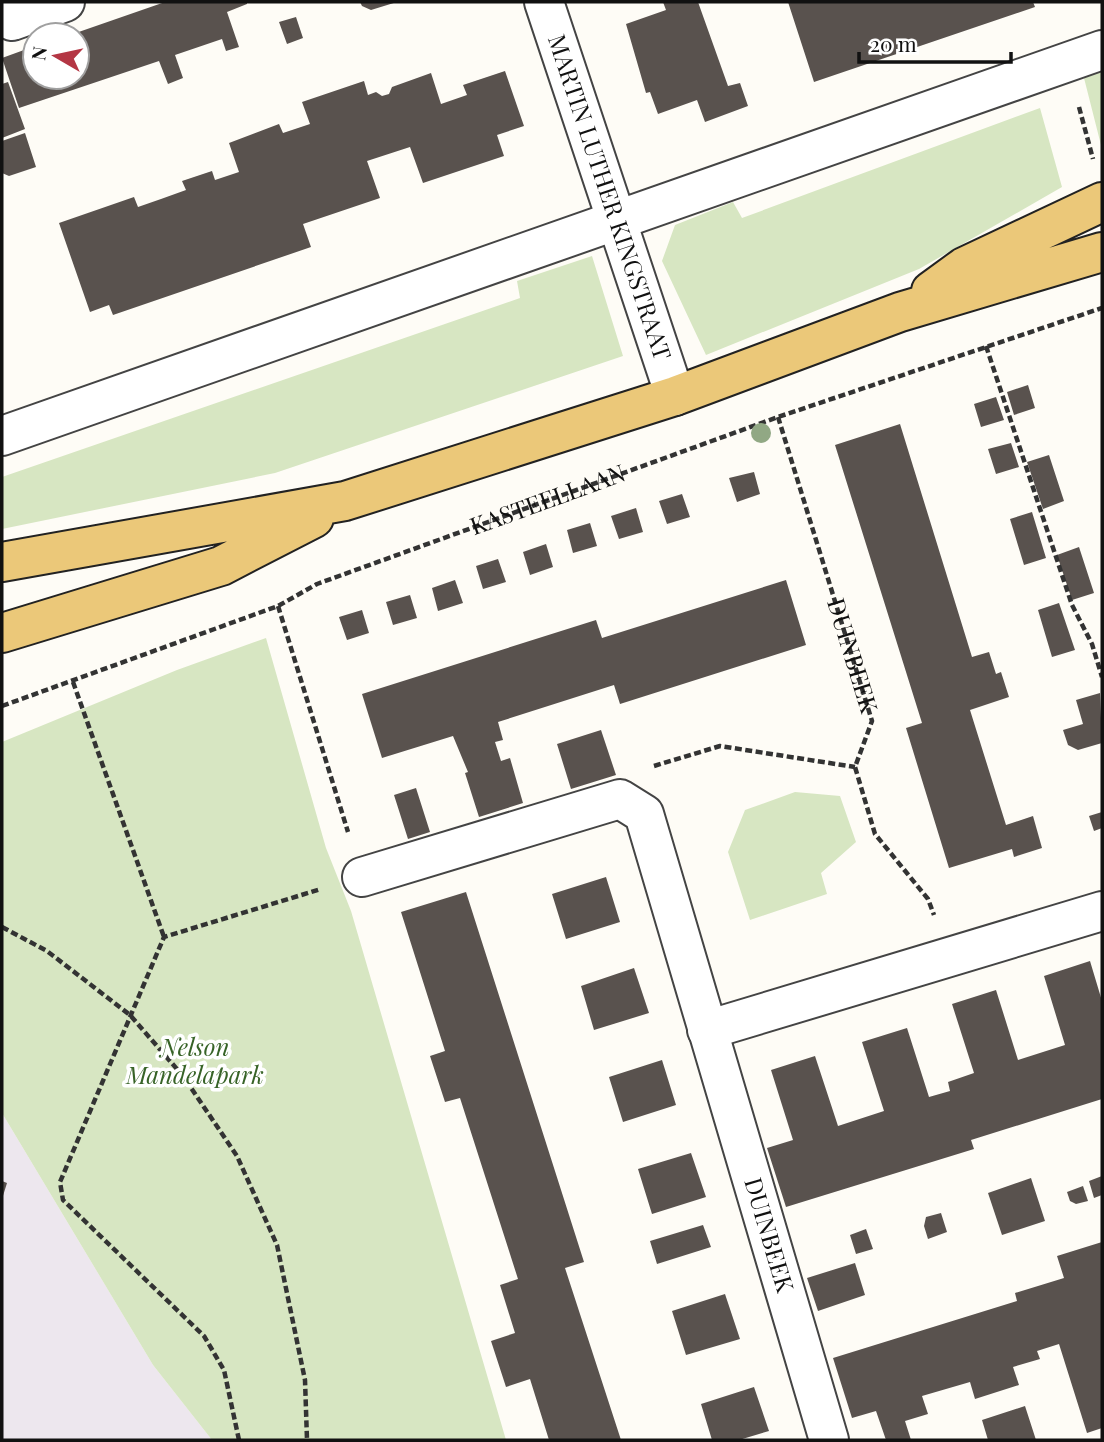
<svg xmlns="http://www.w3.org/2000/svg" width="1104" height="1442" viewBox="0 0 1104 1442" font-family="'Playfair Display',serif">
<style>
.industrial{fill:#ede7ee}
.green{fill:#d7e6c2}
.building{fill:#59524e}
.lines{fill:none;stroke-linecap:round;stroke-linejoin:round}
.minor-casing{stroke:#444;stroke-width:42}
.major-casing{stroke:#222;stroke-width:42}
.path{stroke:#333;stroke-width:4.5;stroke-dasharray:7 3.5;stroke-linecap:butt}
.minor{stroke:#fff;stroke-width:38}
.major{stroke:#ebc879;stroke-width:38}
.tree{fill:#91a884}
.labels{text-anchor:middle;stroke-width:7;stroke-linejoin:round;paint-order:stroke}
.street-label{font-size:24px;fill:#111;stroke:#fff}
.park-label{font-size:24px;font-style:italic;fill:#376327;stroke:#fff}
</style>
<rect width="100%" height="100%" fill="#fefcf6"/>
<!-- industrial -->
<path class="industrial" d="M 2,1113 L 153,1365 L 212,1440 L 2,1440 Z"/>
<!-- green -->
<path class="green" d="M 1102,72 L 1102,149 L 1084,78 Z
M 1040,108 L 1062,187 L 919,269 L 706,355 L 662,261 L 675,225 L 733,202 L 742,218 Z
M 592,256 L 623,356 L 275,473 L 2,529 L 2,477 L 520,298 L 517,281 Z
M 266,638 L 326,848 L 351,911 L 506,1440 L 212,1440 L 153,1365 L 2,1113 L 2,742 L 177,670 Z
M 795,792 L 840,796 L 856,842 L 821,873 L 827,894 L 750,920 L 728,852 L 745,810 Z"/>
<!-- building -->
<path class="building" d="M 165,2 L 247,2 L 247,4 L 227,12 L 239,47 L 226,51 L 222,39 L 175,55 L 183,78 L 168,84 L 159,61 L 19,108 L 2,58 L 35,46 L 35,77 L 77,77 L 77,35 L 70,35 Z
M 360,2 L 397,2 L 371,10 L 362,6 Z
M 663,2 L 698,2 L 728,86 L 740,83 L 748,106 L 705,122 L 697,100 L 658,114 L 650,92 L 646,93 L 626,24 L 666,10 Z
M 788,2 L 1033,2 L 1035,7 L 814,82 Z
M 296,17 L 303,38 L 287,44 L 279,22 Z
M 505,71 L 524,126 L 497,135 L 504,156 L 423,183 L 410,147 L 367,161 L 380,198 L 303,224 L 311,247 L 113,315 L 109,305 L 90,312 L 59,223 L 134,197 L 138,207 L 161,199 L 186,190 L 182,181 L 212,171 L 215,180 L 239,172 L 229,143 L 279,124 L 283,133 L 310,124 L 302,102 L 364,81 L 368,95 L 376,92 L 382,96 L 389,94 L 392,87 L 431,73 L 441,104 L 467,95 L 463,85 Z
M 8,82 L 25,129 L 2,138 L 2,84 Z
M 25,133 L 36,167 L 9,176 L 2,173 L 2,141 Z
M 1028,385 L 1035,408 L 1014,415 L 1007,392 Z
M 996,397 L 1004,420 L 981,427 L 974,404 Z
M 900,424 L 972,657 L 989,652 L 996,674 L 1001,672 L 1009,697 L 970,710 L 1006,825 L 1033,816 L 1042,848 L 1014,857 L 1012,849 L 949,868 L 906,728 L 922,723 L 835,445 Z
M 1011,443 L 1019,467 L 996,474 L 988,449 Z
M 1049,455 L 1064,501 L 1043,509 L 1027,462 Z
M 754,472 L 760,494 L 737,502 L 729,478 Z
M 682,494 L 690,517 L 667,524 L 659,501 Z
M 636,508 L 643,532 L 619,539 L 611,516 Z
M 1032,512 L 1046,558 L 1024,565 L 1010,519 Z
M 590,523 L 597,546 L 573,553 L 567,530 Z
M 546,544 L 553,567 L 530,575 L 523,552 Z
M 1079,547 L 1094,593 L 1072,600 L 1057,555 Z
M 498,559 L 506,582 L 483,589 L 476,566 Z
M 455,580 L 463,603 L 438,611 L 432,588 Z
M 786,580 L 806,645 L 620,704 L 614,685 L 498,722 L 503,740 L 495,742 L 501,761 L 510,758 L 523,803 L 479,817 L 465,773 L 468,772 L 453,736 L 382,758 L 362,694 L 596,620 L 602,638 Z
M 410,595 L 417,618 L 393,625 L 386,602 Z
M 1059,603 L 1075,650 L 1052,657 L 1038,610 Z
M 362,610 L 369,633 L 347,640 L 339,617 Z
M 1100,693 L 1102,743 L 1078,750 L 1068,745 L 1063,730 L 1083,724 L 1076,700 Z
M 601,730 L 616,775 L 571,789 L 557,744 Z
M 416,788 L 430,832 L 408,839 L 394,795 Z
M 1102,812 L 1102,828 L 1094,831 L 1089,816 Z
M 606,877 L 620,922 L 566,939 L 552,894 Z
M 466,892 L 584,1262 L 565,1268 L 621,1440 L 549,1440 L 530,1379 L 506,1387 L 491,1341 L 515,1333 L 500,1285 L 518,1279 L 460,1098 L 445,1102 L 430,1056 L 445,1051 L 401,912 Z
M 1090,961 L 1102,1001 L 1102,1099 L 971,1140 L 974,1149 L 786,1207 L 767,1148 L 793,1140 L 771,1070 L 815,1056 L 838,1126 L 884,1111 L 862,1042 L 907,1028 L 929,1097 L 950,1091 L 948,1082 L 974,1073 L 952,1004 L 996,990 L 1018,1060 L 1043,1052 L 1065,1045 L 1044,976 Z
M 634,968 L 649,1013 L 594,1030 L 581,986 Z
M 662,1060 L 676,1105 L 623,1122 L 609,1077 Z
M 691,1153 L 706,1197 L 652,1214 L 638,1169 Z
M 1102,1176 L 1102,1195 L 1094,1198 L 1089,1181 Z
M 1031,1178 L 1045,1221 L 1002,1235 L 988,1193 Z
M 2,1181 L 7,1183 L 2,1199 Z
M 1083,1186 L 1088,1201 L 1076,1204 L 1070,1201 L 1067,1192 Z
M 941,1213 L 947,1232 L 928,1239 L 924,1226 L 926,1217 Z
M 703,1225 L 711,1247 L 657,1264 L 650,1241 Z
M 866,1229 L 873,1249 L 856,1254 L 850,1235 Z
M 1102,1242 L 1102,1428 L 1087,1433 L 1059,1344 L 1037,1351 L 1040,1359 L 1013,1367 L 1019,1385 L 975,1399 L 970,1382 L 922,1396 L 928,1414 L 905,1421 L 911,1440 L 886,1440 L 876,1411 L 852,1418 L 833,1358 L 1017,1301 L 1015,1293 L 1064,1278 L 1057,1256 Z
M 855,1263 L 865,1295 L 818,1311 L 807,1278 Z
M 725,1294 L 740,1339 L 686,1355 L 672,1311 Z
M 754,1387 L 769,1431 L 739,1440 L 712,1440 L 701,1404 Z
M 1025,1406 L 1036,1440 L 988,1440 L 982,1420 Z"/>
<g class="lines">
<defs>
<g id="minor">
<path d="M 6,2 L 12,21 L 65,2"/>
<path id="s3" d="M 544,2 L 675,396"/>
<path d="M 2,436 L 1102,50"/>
<path id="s4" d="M 362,877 L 620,799 L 644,814 L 829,1440"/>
<path d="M 707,1030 L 1102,911"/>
</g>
<path id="major" d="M 931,291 L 964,267 L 1102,202
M 2,562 L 345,501 L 675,396 L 900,312 L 1102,252
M 2,633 L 221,566 L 314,518"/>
</defs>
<!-- minor casing -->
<use href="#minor" class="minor-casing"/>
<!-- major casing -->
<use href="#major" class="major-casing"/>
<!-- path -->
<g class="path">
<path d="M 1079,107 L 1093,159"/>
<path d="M 986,346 L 1072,605 L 1092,644 L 1102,677"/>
<path id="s1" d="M 778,417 L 872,721 L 855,767 L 875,834 L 928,899 L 934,915"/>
<path d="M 278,606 L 348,832"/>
<path d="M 73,682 L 164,937"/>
<path id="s2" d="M 2,706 L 278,606 L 317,584 L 778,417 L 1102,308"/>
<path d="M 654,766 L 720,746 L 855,767"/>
<path d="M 2,927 L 47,951 L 130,1015 L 183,1076 L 237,1156 L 277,1245 L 305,1380 L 307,1440"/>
<path d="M 239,1440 L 224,1370 L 204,1336 L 63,1200 L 60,1182 L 164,937 L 321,889"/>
</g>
<!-- minor -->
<use href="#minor" class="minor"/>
<!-- major -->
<use href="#major" class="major"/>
</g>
<!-- trees -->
<circle class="tree" cx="761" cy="433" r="10"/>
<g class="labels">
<!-- street labels -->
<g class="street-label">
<text dy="8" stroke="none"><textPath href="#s3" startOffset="206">MARTIN LUTHER KINGSTRAAT</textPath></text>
<text dy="8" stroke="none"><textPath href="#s2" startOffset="584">KASTEELLAAN</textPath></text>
<text dy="8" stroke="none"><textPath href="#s1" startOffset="250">DUINBEEK</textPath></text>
<text dy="8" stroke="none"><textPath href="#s4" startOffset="737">DUINBEEK</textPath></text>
</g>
<!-- park labels -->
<g class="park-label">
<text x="195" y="1056">Nelson<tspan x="195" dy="28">Mandelapark</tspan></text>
</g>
</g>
<!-- border -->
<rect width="1104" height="1442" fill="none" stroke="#111111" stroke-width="7"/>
<!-- north arrow -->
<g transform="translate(56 56) rotate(279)"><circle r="33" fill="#ffffff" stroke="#a0a0a0" stroke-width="2"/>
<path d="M0-5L12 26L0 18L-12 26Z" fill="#b43644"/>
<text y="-10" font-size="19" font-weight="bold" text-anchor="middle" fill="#111111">N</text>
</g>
<!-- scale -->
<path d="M859 52v10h152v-10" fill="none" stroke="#111111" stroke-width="3.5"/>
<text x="870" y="52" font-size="21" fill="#111111" stroke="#ffffff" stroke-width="5" paint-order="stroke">20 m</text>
</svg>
